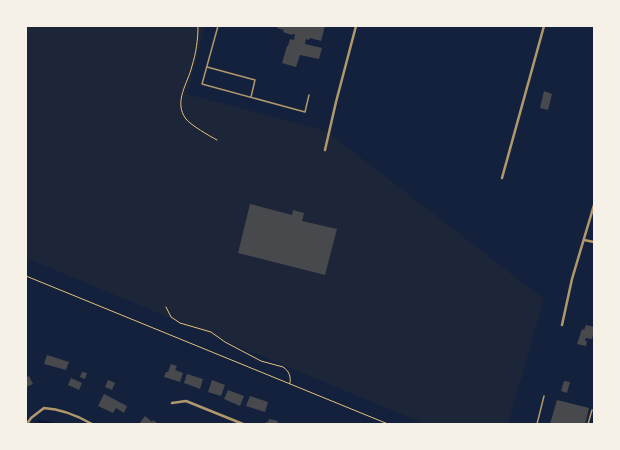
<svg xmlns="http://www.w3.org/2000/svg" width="620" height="450" viewBox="0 0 620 450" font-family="Arial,sans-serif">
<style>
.green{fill:#1d2539}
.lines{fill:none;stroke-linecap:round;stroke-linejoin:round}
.stream{stroke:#0b132b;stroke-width:2}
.building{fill:#48494c}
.path{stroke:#e5c07b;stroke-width:1}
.service{stroke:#b1986c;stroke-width:1.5}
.minor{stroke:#b1986c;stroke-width:2.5}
</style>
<rect width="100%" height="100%" fill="#14213d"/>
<!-- green -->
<path class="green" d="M 26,26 L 205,26 L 187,94 L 326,131 L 544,299 L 508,424 L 425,424 L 26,258 Z"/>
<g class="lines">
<!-- stream -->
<path class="stream" d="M 38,421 L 55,424"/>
</g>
<!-- building -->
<path class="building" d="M 278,26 L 325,26 L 321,41 L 310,38 L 309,40 L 306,39 L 305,44 L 322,48 L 319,59 L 300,55 L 296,67 L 282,63 L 287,46 L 288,46 L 290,39 L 294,40 L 295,34 L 293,34 L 292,35 L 283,32 L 284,30 L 277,28 Z
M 544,91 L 552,94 L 548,110 L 540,108 Z
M 250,204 L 292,215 L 293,210 L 304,213 L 302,221 L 337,229 L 325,275 L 238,253 Z
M 586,325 L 594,327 L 594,331 L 592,339 L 586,338 L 585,341 L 587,341 L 586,346 L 577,344 L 582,329 L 584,330 Z
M 47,355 L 69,362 L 66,370 L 44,364 Z
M 171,364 L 177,366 L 175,370 L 183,373 L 180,382 L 164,377 L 166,372 L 168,372 Z
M 82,372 L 87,373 L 85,379 L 80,377 Z
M 187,374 L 203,379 L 200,389 L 184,383 Z
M 29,376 L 33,384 L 26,387 L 26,377 Z
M 71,378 L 82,383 L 79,390 L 68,385 Z
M 108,380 L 115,383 L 112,390 L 105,387 Z
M 212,380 L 225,385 L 221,396 L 208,392 Z
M 564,381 L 570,382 L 567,393 L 561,391 Z
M 228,390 L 244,396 L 240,406 L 224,399 Z
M 104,394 L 127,406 L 124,413 L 116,408 L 113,413 L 98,406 Z
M 250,396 L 268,402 L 265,412 L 246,406 Z
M 557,400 L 589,408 L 585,424 L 550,424 Z
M 145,416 L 152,422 L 153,420 L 158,424 L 139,424 Z
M 269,419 L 278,421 L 277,424 L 266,424 L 266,422 L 268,422 Z"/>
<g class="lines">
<!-- path -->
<path class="path" d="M 198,26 C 198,40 196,53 192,66 C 188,83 173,102 186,119 C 192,126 208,135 217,140
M 26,276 L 388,424
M 166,307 L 171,317 L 180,323 L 211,332 L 225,342 L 261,361 L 283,367 C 289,371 291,376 290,383"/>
<!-- service -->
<path class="service" d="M 218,26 L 202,84 L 305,112 L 309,95
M 207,67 L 255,80 L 251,97
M 537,424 L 544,396
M 588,424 L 592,410"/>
<!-- minor -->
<path class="minor" d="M 325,150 L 336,102 L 356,26
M 502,178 L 544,26
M 584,240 L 594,242
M 562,325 L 572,279 L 594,205
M 172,403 L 186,401 L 243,424
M 27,424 L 31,418 L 44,408 C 61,409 78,416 92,424"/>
</g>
<!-- border -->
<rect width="620" height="450" fill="none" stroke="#f6f1e7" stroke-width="54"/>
</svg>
